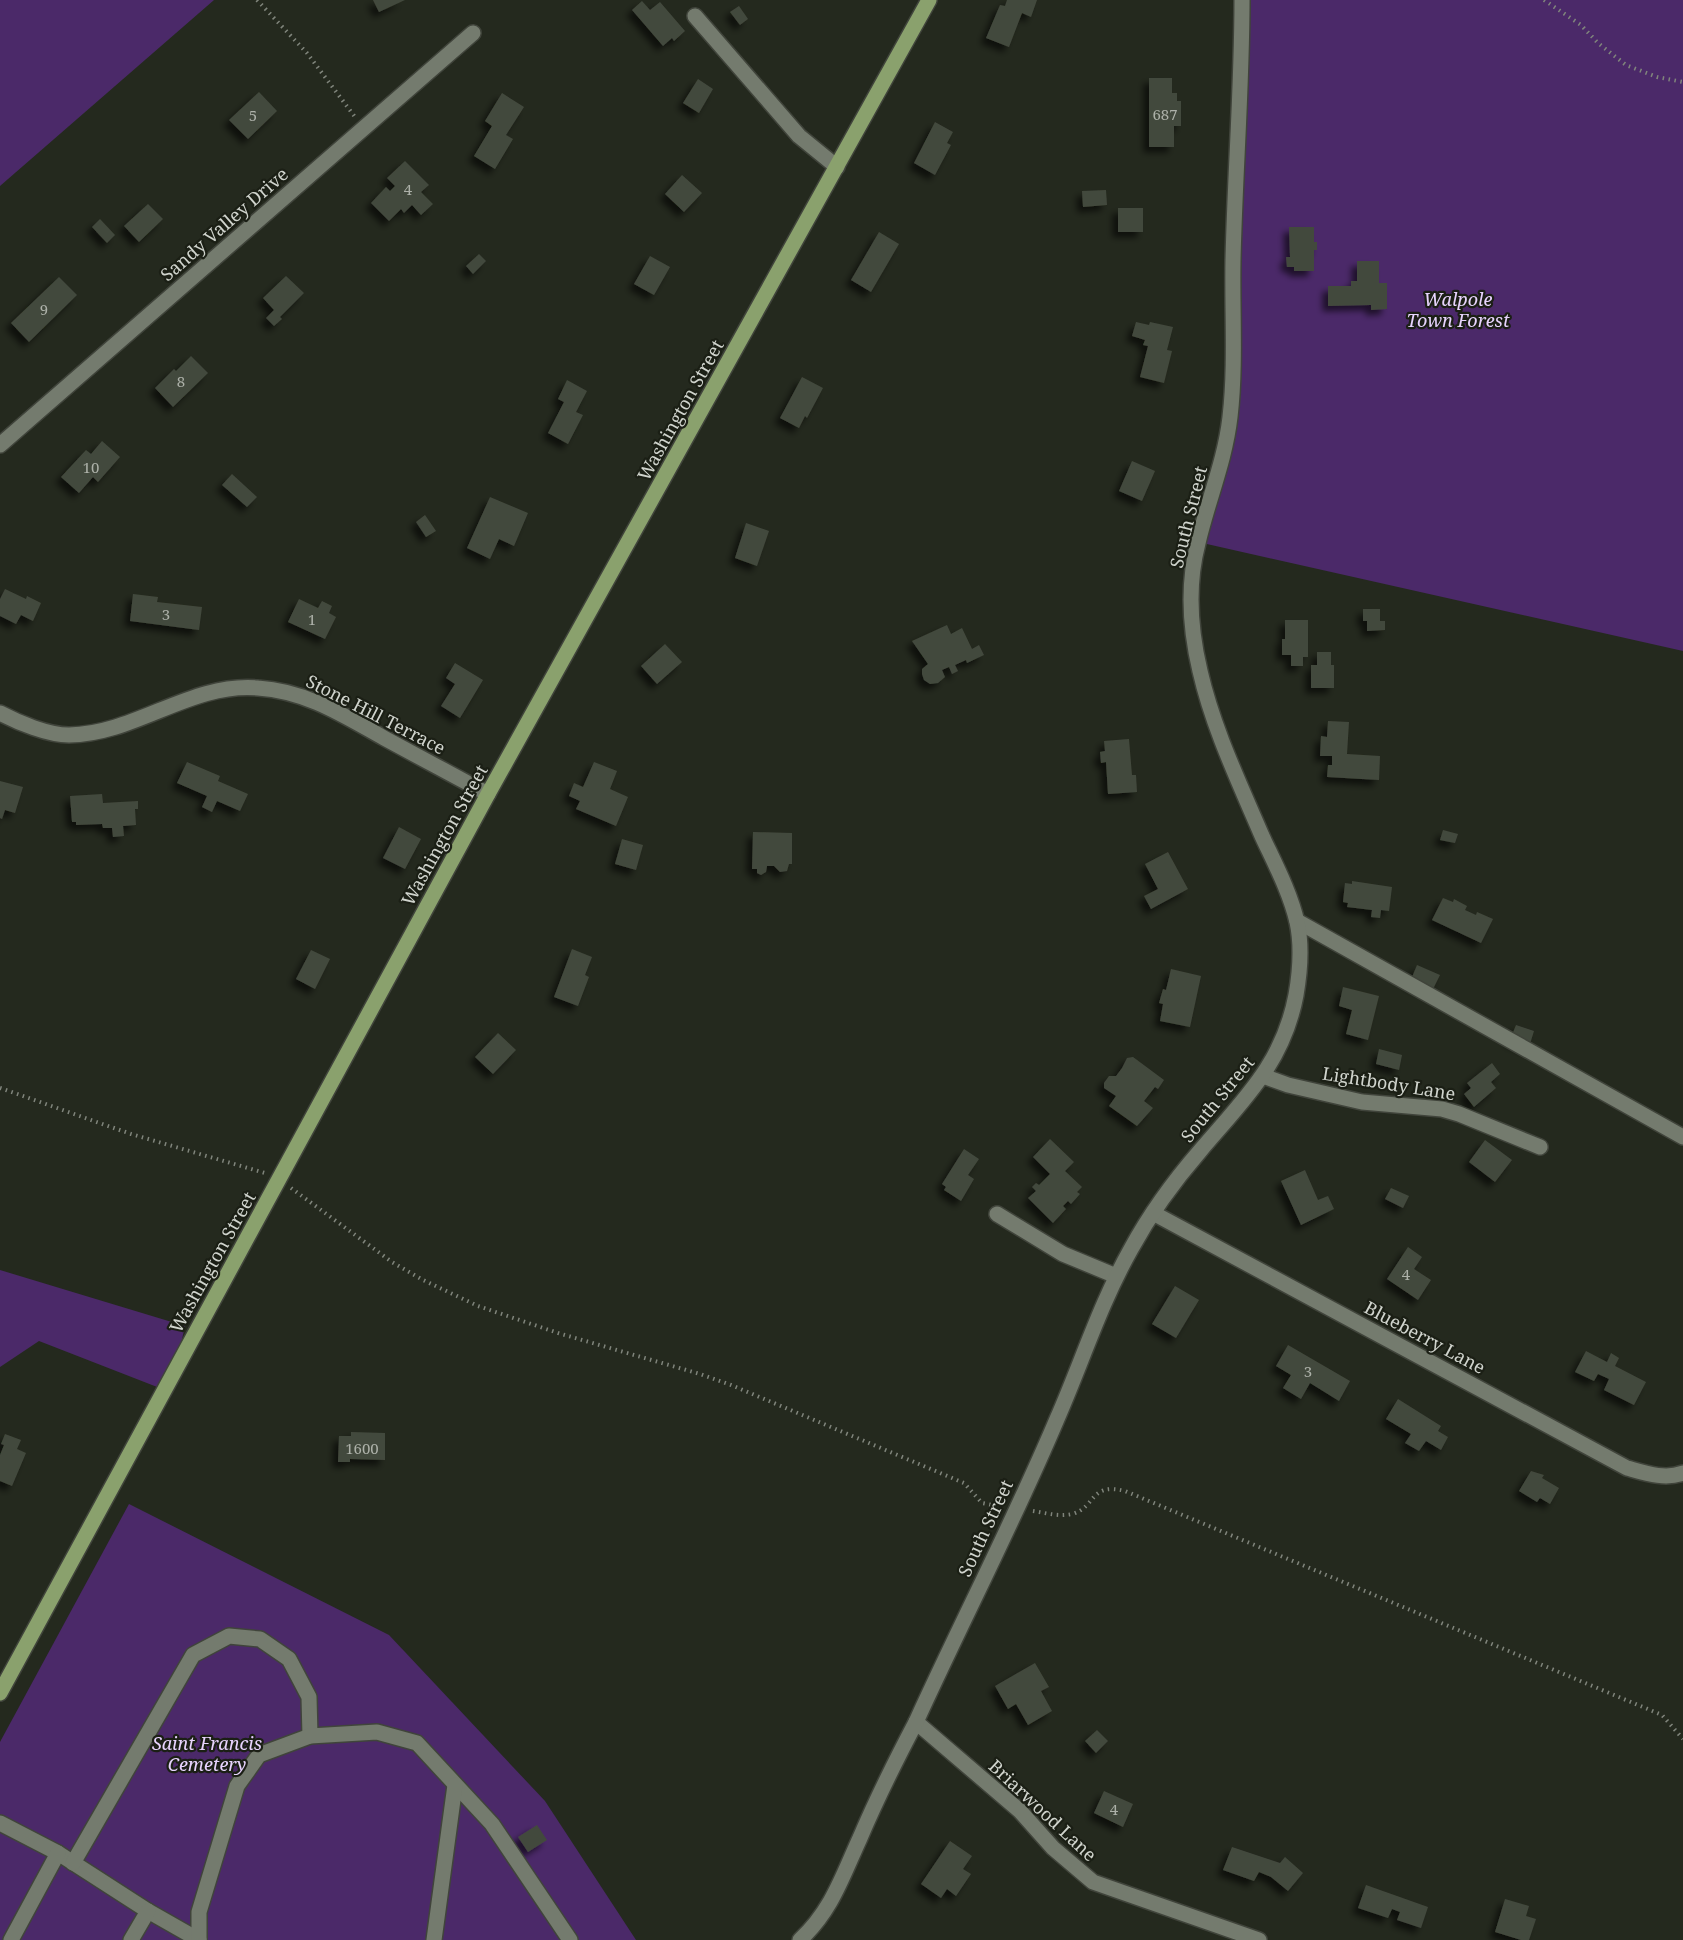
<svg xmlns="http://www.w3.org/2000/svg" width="1683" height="1940" font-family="'Noto Serif',serif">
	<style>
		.green { fill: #4b2969 }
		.building { fill: #43493d; filter: url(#shadow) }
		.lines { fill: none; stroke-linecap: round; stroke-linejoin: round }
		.minor-casing { stroke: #40443b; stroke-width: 18 }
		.major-casing { stroke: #40443b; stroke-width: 18 }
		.path { stroke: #80857c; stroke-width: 4; stroke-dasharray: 1.5 4.5; stroke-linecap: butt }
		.minor { stroke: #747b6e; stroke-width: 15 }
		.major { stroke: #8aa16d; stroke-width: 15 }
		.labels { text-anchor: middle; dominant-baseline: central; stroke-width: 4.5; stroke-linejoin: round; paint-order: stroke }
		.number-label { font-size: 15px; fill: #adb1a9 }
		.street-label { font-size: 18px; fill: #d0d4cd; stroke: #1b1f15 }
		.park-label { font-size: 18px; font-style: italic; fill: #e8d4fe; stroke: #1b1f15 }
	</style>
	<defs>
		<filter id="shadow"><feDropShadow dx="-5.5" dy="5.5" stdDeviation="3" flood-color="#0009"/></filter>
	</defs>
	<rect width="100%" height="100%" fill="#24291e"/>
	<!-- green -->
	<g class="green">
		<polygon points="0,0 214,0 0,186"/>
		<polygon points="1242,0 1683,0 1683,651 1198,542 1225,448"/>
		<polygon points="0,1270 185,1326 170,1392 39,1341 0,1367"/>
		<polygon points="129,1504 389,1635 545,1801 636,1940 0,1940 0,1742"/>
	</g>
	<!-- building -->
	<g class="building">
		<polygon points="373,0 405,0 379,12"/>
		<polygon points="1007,0 1037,0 1031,17 1022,13 1009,47 986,38 1000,5 1005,6"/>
		<polygon points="642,1 650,10 660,2 685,31 674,41 672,38 663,46 632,10"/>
		<polygon points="739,6 748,19 740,25 730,12"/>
		<polygon points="1149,78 1172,78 1172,93 1177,93 1177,101 1181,101 1181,126 1174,126 1174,147 1149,147"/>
		<polygon points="698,79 713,89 699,113 683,103"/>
		<polygon points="259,92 277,111 248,139 229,120"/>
		<polygon points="502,93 524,107 506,135 513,139 495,169 474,156 492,126 485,121"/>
		<polygon points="935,122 953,132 947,143 951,145 935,175 914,163"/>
		<polygon points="405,161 429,185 421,192 433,204 421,215 412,205 404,213 401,209 389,221 371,203 386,187 390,191 395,186 387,178"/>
		<polygon points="682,175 702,193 684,212 665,194"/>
		<polygon points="1106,190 1107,205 1083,207 1082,191"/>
		<polygon points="148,204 163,219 139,242 124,226"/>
		<rect x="1118" y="208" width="25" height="24"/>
		<polygon points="100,219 115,235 107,243 92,227"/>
		<polygon points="1289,227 1314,227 1314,242 1317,242 1317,250 1314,250 1314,271 1294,271 1294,267 1287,267 1286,257 1290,257"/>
		<polygon points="879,232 899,244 871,292 851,280"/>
		<polygon points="479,254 486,261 473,274 466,266"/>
		<polygon points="650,256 670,267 654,295 634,284"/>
		<polygon points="1357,261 1379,261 1379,283 1387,283 1387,309 1371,310 1371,305 1328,306 1328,286 1351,286 1351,281 1357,281"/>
		<polygon points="286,276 304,293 280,317 282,319 274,326 266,318 274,310 263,298"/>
		<polygon points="59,277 77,295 29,342 11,323"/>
		<polygon points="1136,322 1149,325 1150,322 1173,327 1167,350 1172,351 1164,383 1140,377 1148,346 1143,345 1145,340 1132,336"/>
		<polygon points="191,356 208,373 173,407 155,388 174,369 176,371"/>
		<polygon points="802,377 823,388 807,418 805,416 799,428 780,418"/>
		<polygon points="567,380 587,391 576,412 583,415 568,444 548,433 564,402 558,399"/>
		<polygon points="102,441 120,457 98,482 93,477 79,493 61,477 86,450 91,454"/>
		<polygon points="1132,461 1155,471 1142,501 1119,491"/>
		<polygon points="232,474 257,497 247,507 222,485"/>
		<polygon points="490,497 528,513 514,546 499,539 490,559 467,548"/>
		<polygon points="425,515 436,531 426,537 416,522"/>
		<polygon points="746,523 769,531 757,566 735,558"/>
		<polygon points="5,589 26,599 27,596 41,603 33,621 21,615 16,624 0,616 0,599"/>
		<polygon points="133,594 158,597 157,602 202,607 199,630 130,621"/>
		<polygon points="299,599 318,608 322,601 332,606 329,613 336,617 325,639 288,622"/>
		<polygon points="1363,609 1380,609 1380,621 1385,621 1385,630 1367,631 1367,621 1363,621"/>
		<polygon points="1285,620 1308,620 1308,657 1303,657 1303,666 1291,666 1291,655 1282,655 1282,639 1285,639"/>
		<polygon points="947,625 951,634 962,628 972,649 979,645 984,655 967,663 966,660 955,665 958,671 952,674 949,667 942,670 945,677 938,683 930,684 924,680 922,674 922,669 928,664 912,641"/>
		<polygon points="665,644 682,662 657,684 641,666"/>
		<polygon points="1317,652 1331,652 1331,665 1334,665 1334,688 1311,688 1311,665 1317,665"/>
		<polygon points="455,663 483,680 460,718 441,706 455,684 446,678"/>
		<polygon points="1328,721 1349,722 1347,754 1380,756 1379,780 1327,777 1328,765 1332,765 1332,756 1320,756 1321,736 1327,737"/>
		<polygon points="1129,739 1132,775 1136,775 1137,792 1108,794 1106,762 1101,763 1100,752 1105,751 1104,741"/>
		<polygon points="187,762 220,776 218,781 248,794 240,811 217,801 212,812 202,807 207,796 177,783"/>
		<polygon points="594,762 617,771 610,789 628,797 616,826 576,809 580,801 569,796 574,783 583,787"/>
		<polygon points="0,781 23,787 15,813 5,810 2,819 0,818"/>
		<polygon points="102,794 103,803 138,801 138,809 135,809 136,825 123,826 124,836 113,837 112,828 103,828 102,824 76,825 76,822 72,822 70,796"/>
		<polygon points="399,827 421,839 405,869 383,858"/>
		<polygon points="1443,830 1458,834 1455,843 1440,840"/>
		<polygon points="753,832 792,833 792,864 789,864 787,871 780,872 774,866 767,866 766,872 761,875 757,873 757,869 752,869"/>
		<polygon points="622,839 643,845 636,870 615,864"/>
		<polygon points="1168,852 1188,889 1151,909 1144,896 1158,889 1145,864"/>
		<polygon points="1352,881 1392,887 1389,911 1381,910 1380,918 1371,917 1372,910 1347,907 1348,903 1343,902 1345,883 1352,884"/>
		<polygon points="1443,898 1453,902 1454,899 1467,906 1465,910 1476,915 1477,912 1493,919 1481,943 1432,920"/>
		<polygon points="572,949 592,957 585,975 589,977 578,1006 554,997"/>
		<polygon points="311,950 330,959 315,989 296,979"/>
		<polygon points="1417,965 1440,975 1432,991 1410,982"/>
		<polygon points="1171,969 1201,976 1190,1027 1160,1021 1163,1004 1159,1003 1163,989 1166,990"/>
		<polygon points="1343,987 1379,996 1368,1040 1346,1034 1352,1010 1339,1006"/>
		<polygon points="1516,1025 1534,1031 1529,1047 1510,1040"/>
		<polygon points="498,1033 516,1050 493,1074 475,1057"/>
		<polygon points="1379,1049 1402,1055 1399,1070 1376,1064"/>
		<polygon points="1133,1057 1164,1080 1158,1089 1155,1087 1144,1101 1153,1108 1137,1126 1109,1106 1116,1096 1104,1088 1104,1083 1109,1076 1116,1076 1122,1068 1127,1058"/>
		<polygon points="1492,1063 1500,1074 1491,1082 1496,1088 1474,1107 1464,1094 1471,1088 1467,1083"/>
		<polygon points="1050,1139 1074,1162 1065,1171 1082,1187 1077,1192 1080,1194 1071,1204 1068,1201 1063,1206 1066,1209 1053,1223 1028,1198 1036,1191 1032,1187 1036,1183 1039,1185 1050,1174 1033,1157"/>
		<polygon points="1485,1140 1512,1160 1495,1182 1469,1162"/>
		<polygon points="964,1149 979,1159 968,1175 974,1179 961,1201 944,1190 946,1187 942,1184"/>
		<polygon points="1305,1170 1318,1200 1328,1196 1334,1209 1301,1225 1281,1181"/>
		<polygon points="1391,1188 1409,1196 1403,1208 1385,1199"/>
		<polygon points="1408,1247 1422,1257 1414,1269 1431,1280 1418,1300 1387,1279"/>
		<polygon points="1175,1286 1199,1300 1176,1338 1152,1324"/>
		<polygon points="1288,1345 1350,1381 1339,1401 1310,1383 1301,1399 1283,1388 1291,1375 1276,1366"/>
		<polygon points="1586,1351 1607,1362 1611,1353 1619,1358 1615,1366 1646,1382 1634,1405 1604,1390 1609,1379 1598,1374 1594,1381 1575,1372"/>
		<polygon points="1398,1399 1441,1426 1438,1431 1448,1437 1441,1450 1426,1441 1419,1451 1405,1443 1411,1434 1386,1419"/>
		<polygon points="351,1432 385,1433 385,1460 350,1459 350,1462 338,1462 339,1436 351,1436"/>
		<polygon points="5,1434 21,1440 17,1449 26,1453 12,1486 0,1481 0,1455 4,1445 1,1444"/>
		<polygon points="1531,1471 1544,1475 1542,1478 1559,1488 1550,1504 1540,1498 1537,1502 1519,1491"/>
		<polygon points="1035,1663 1049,1687 1041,1691 1052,1711 1028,1725 1016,1704 1008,1709 995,1686"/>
		<polygon points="1097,1730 1108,1741 1096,1753 1085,1741"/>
		<polygon points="1104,1791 1133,1804 1123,1827 1094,1813"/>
		<polygon points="537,1825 547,1840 528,1852 518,1837"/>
		<polygon points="950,1841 972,1856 963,1869 971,1874 956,1896 947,1889 941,1898 921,1884"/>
		<polygon points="1232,1847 1280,1863 1285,1857 1303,1873 1288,1891 1271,1877 1259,1872 1254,1881 1223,1870"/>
		<polygon points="1366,1885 1428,1907 1421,1928 1397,1920 1400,1912 1392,1909 1388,1918 1358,1908"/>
		<polygon points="1505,1899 1529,1906 1526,1916 1536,1919 1529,1940 1521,1940 1495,1932"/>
	</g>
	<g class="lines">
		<defs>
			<g id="minor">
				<polyline points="695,16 799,136 837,167"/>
				<polyline points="0,445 473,33"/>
				<path d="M 0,713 C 19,723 48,735 69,735 C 136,734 191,682 258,688 C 306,691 343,715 384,738 C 419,757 453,775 488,794"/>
				<polyline points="1297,921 1683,1137"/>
				<polyline points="1263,1076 1288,1085 1362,1102 1442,1109 1459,1114 1540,1147"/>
				<path d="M 1153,1213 L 1627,1468 C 1645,1473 1665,1480 1683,1473"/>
				<polyline points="997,1214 1063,1254 1116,1276"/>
				<polyline points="916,1722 1020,1811 1053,1848 1093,1882 1259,1940"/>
				<polyline points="0,1823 58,1853 148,1911 199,1940"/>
				<polyline points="73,1863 193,1655 229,1636 260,1639 289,1659 309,1697 310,1736"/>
				<polyline points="11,1940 58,1853"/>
				<polyline points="131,1940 148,1911"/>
				<polyline points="199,1940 199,1912 237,1786 259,1755 310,1736 377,1732 417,1743 492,1824 570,1940"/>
				<polyline points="434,1940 455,1785"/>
				<path d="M 800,1940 C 832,1910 842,1877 860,1838 C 877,1798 896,1760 916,1722 C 962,1621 1014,1521 1057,1419 C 1082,1362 1100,1304 1131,1249 C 1150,1214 1174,1181 1200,1151 C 1243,1100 1283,1064 1296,995 C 1300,972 1302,945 1297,922 C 1290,892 1275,864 1262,836 C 1239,782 1213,728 1200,671 C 1190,629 1187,585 1198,543 C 1208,500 1225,461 1230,417 C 1236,365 1232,312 1233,260 C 1235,173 1242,87 1242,0"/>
			</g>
			<polyline id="major" points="0,1693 488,794 929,0"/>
		</defs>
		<!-- minor casing -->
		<use href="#minor" class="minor-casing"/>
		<!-- major casing -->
		<use href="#major" class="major-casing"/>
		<!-- path -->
		<g class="path">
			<polyline points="257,0 307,53 355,117"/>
			<polyline points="1544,0 1581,25 1598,43 1626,65 1657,77 1683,82"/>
			<polyline points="0,1088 131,1134 265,1173"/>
			<polyline points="291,1188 392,1262 423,1280 478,1306 558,1333 700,1374 731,1385 964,1483 982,1503 1002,1507"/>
			<path d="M 1033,1511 C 1046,1513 1059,1517 1072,1514 C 1097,1507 1089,1482 1125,1491 L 1662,1715 L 1683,1739"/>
		</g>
		<!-- minor -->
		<use href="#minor" class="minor"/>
		<!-- major -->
		<use href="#major" class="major"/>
	</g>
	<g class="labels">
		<!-- number labels -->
		<g class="number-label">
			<text x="1165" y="114">687</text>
			<text x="253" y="115">5</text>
			<text x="408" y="189">4</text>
			<text x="44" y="309">9</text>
			<text x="181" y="381">8</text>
			<text x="91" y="467">10</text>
			<text x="166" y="614">3</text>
			<text x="312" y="619">1</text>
			<text x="1406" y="1274">4</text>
			<text x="1308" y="1371">3</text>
			<text x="362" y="1448">1600</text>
			<text x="1114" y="1809">4</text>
		</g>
		<!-- street labels -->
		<g class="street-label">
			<text transform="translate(224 224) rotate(-41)">Sandy Valley Drive</text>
			<text transform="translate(680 410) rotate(-61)">Washington Street</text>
			<text transform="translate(1188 517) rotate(-76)">South Street</text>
			<text transform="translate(376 714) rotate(27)">Stone Hill Terrace</text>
			<text transform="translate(444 835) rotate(-61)">Washington Street</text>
			<text transform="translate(1389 1083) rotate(9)">Lightbody Lane</text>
			<text transform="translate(1217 1099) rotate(-51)">South Street</text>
			<text transform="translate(212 1262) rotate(-61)">Washington Street</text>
			<text transform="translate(1425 1337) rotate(28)">Blueberry Lane</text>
			<text transform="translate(985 1528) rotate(-65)">South Street</text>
			<text transform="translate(1043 1810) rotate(43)">Briarwood Lane</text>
		</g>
		<!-- park labels -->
		<g class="park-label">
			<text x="1458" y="299">Walpole<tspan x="1458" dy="21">Town Forest</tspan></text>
			<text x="207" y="1743">Saint Francis<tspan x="207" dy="21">Cemetery</tspan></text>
		</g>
	</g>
</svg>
